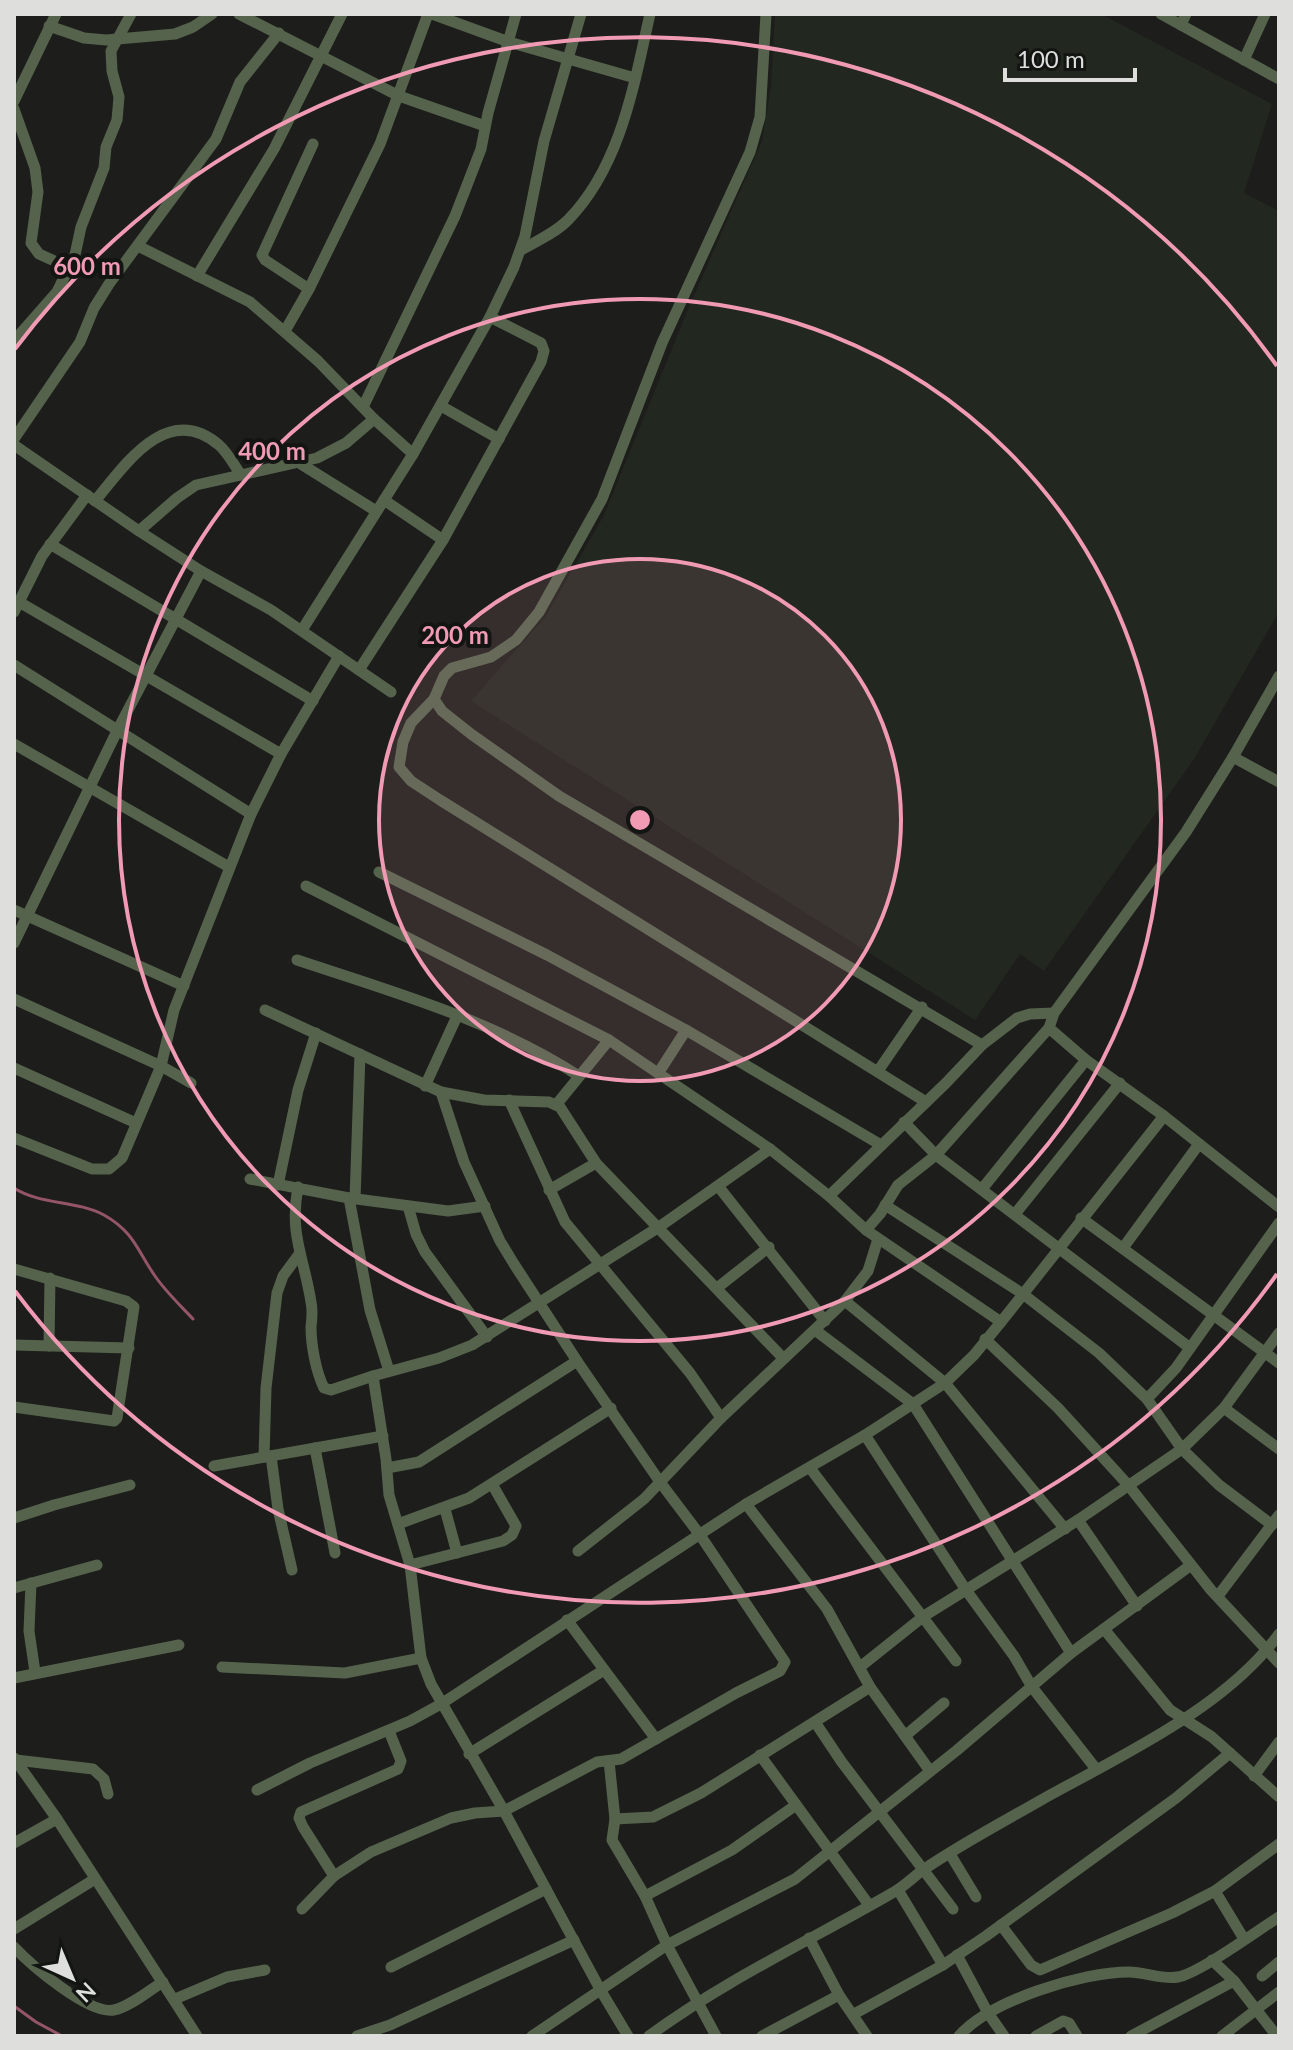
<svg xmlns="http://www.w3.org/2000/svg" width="1293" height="2050" font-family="Lato,sans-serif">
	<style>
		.built { fill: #22271f }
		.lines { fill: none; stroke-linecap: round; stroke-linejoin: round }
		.stream { stroke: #955569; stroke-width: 3 }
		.minor { stroke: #55634c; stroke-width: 11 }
		.ring { fill: none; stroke: #f19ab4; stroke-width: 4 }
		.centre { fill: #f19ab4; stroke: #131512; stroke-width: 4 }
		.ring-label { font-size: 24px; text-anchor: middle; font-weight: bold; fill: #f19ab4; stroke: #131512; stroke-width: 8; stroke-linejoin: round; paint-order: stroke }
	</style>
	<rect width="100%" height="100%" fill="#1d1e1b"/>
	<!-- built -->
	<polygon class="built" points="775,14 1101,14 1272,104 1244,193 1279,211 1279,612 1194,759 1044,971 1020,954 975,1020 471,701 546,616 604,515 689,307 762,141 771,85"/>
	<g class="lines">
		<!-- stream -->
		<g class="stream">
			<path d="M 14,1188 C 40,1205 76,1200 104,1215 C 134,1232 137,1250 155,1276 C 166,1292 180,1305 193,1319"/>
			<polyline points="14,2006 36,2022 62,2036"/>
		</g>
		<!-- minor -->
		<g class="minor">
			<polyline points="239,14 399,96 485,126"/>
			<polyline points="432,14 509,42 635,78"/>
			<polyline points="766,14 760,117 750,152 662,343 602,499 539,612 516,640 491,657 452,668 444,676 434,699 411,723 403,742 399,767 411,781 440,800 926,1102"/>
			<polyline points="1161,14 1279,79"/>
			<polyline points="1181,25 1186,14"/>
			<polyline points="49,26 84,38 106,40 175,34 193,27 212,14"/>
			<polyline points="1244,60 1265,14"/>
			<polyline points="14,101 56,14"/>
			<polyline points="14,109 35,168 38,192 31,243 39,254 70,268"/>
			<polyline points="138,246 250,302 318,361 374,419 413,454"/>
			<path d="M 521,250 C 537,241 555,233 568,220 C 621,166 634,84 650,14"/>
			<polyline points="197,276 274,149 342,14"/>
			<polyline points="309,289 265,260 262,255 313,144"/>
			<polyline points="285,331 309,289 380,144 428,14"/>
			<polyline points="14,341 57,292 75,255 81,227 104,168 106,147 117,120 119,97 112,71 111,51 131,14"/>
			<polyline points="441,406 499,439"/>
			<polyline points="363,407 455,216 481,149 488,113 516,14"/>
			<polyline points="14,439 80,342 94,308 109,284 216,139 240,82 279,33"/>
			<polyline points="14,445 139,531 201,571 271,610 391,692"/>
			<polyline points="301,464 376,511"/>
			<polyline points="384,500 443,540"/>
			<path d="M 95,501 C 125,465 167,401 219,445 C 228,453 234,465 241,475"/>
			<polyline points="139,531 177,498 196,485 317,458 346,443 374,419"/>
			<polyline points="50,544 313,701"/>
			<polyline points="19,602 281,754"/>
			<polyline points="14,612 42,556 87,495"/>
			<polyline points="302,630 413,454 490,317 514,267 525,236 544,141 581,14"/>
			<polyline points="14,665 251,814"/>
			<polyline points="359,670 443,540 541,362 544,351 541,343 490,317"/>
			<polyline points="1279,676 1233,757 1186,832 1054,1013 1049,1028 1086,1060 1164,1116 1279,1207"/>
			<polyline points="434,699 442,711 471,734 559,796 982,1045"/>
			<polyline points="14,744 229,867"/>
			<polyline points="1233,757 1279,782"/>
			<polyline points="379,872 547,955 686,1030 881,1145"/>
			<polyline points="306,886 609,1040 770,1149 829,1196 866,1230 1001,1322"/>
			<polyline points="14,910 184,986"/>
			<polyline points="14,943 118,729 201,571"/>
			<path d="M 297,960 C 394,992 492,1020 579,1076"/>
			<polyline points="14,999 161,1066 191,1083"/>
			<polyline points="265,1010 441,1092 464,1162 500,1241 514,1264 577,1361 660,1482 700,1535 785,1662 780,1671 736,1693 621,1759 597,1762 504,1811 475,1813 451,1818 371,1852 334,1876 302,1909"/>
			<polyline points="14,1068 136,1123"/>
			<polyline points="878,1071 922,1007"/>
			<polyline points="659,1072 686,1030"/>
			<polyline points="425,1086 458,1014"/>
			<polyline points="441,1092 484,1100 549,1102 560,1107 596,1163 783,1358"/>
			<polyline points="509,1100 565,1222 690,1373 721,1418"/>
			<polyline points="556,1105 609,1040"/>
			<polyline points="904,1122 936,1155 1190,1348"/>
			<polyline points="14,1138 92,1169 109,1169 122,1158 161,1066 174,1010 251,814 281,754 339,656"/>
			<polyline points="250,1179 349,1198 448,1211 485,1206"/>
			<polyline points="278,1185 298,1090 316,1033"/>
			<polyline points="718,1186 825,1321"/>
			<path d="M 298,1187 C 289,1235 304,1257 311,1302 C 313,1311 312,1319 311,1327 C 311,1345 316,1372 324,1388 L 331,1390 L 373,1376"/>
			<polyline points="982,1189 1086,1060"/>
			<polyline points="549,1190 596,1163"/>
			<polyline points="829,1196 946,1083 982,1045 1017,1018 1030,1014 1054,1013"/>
			<polyline points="349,1198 370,1310 389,1371"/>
			<polyline points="355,1199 360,1054"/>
			<polyline points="885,1205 1023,1294 1099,1353 1147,1399 1182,1449 1219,1485 1272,1525"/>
			<polyline points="408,1206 416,1234 425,1252 487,1337"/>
			<polyline points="1015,1214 1120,1083"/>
			<polyline points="1081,1218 1279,1363"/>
			<polyline points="866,1230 880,1214 898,1185 936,1155 1049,1028"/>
			<polyline points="1123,1248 1199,1144"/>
			<polyline points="14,1269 126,1301 134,1307 117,1418 114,1421 14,1407"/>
			<polyline points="717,1288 769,1247"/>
			<polyline points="845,1301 945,1383 1065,1529"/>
			<polyline points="815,1330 913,1404 1071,1653"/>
			<polyline points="985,1339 1058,1408 1129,1486 1211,1590 1279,1663"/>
			<polyline points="14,1345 129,1348"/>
			<polyline points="49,1346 50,1278"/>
			<polyline points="1147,1399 1176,1368 1279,1223"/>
			<polyline points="1224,1408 1279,1449"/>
			<polyline points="865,1435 966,1590 1014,1656 1032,1687 1096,1769"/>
			<polyline points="315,1448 335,1553"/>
			<polyline points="271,1456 278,1509 292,1570"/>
			<polyline points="264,1457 266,1388 277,1293 283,1276 300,1253"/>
			<polyline points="214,1466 383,1436"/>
			<polyline points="387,1468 419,1462 577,1361"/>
			<polyline points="810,1468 956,1661"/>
			<polyline points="746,1504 827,1609 870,1687 930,1771"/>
			<polyline points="445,1509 457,1553"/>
			<polyline points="14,1518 54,1505 130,1485"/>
			<polyline points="1078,1520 1137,1606"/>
			<polyline points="398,1524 469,1498 611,1408"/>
			<polyline points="578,1551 644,1499 721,1418 845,1301 868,1271 878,1239"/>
			<polyline points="410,1565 503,1541 512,1535 516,1526 492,1484"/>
			<polyline points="31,1583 29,1631 35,1672"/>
			<polyline points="14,1588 97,1565"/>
			<polyline points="1218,1596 1279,1515"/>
			<polyline points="567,1620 656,1739"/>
			<polyline points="1104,1629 1170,1710 1212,1737 1279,1797"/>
			<polyline points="222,1667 345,1673 421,1658"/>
			<polyline points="860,1667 924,1616 1078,1520 1182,1449 1224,1408 1279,1333"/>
			<polyline points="14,1678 179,1645"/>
			<polyline points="815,1722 841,1761 953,1909"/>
			<polyline points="905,1736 944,1703"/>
			<polyline points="469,1754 604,1670"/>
			<polyline points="760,1755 869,1905"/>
			<polyline points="14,1758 57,1819 197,2036"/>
			<polyline points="16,1760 93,1769 104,1779 108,1794"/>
			<polyline points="609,1761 615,1819 653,1817 701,1793 870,1687"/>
			<polyline points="1254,1776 1279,1742"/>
			<polyline points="257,1790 310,1763 410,1721 441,1704 746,1504 865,1435 945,1383 974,1355 1001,1322 1164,1116"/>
			<polyline points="615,1819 612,1840 645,1896"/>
			<polyline points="14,1843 57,1819"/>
			<polyline points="950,1854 976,1897"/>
			<polyline points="334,1876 303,1827 299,1818 301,1812 398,1769 401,1761 389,1731"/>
			<polyline points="898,1890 943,1965"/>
			<polyline points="1215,1891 1244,1939"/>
			<polyline points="1001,1925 1031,1965 1040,1970 1172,1913 1215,1891 1279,1844"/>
			<polyline points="14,1929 95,1879"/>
			<polyline points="809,1938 839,1995 867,2036"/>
			<path d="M 14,1947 C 31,1965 89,2015 114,2010 C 131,2006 148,1991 163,1982"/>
			<polyline points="957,1955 988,2013 1004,2036"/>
			<polyline points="1212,1960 1234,1981"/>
			<polyline points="391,1967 546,1889"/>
			<polyline points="1262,1976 1279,1962"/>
			<polyline points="175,1999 227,1977 265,1970"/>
			<polyline points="854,2014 943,1965 986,1936 1176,1798 1230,1753"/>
			<polyline points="357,2036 390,2025 574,1940"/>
			<polyline points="532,2036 667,1945 795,1879 956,1751 1071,1653 1191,1565"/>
			<polyline points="628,2036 601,1991 504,1811 431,1684 421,1658 410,1565 389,1495 386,1459 373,1376 439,1358 472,1345 659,1227 770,1149"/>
			<path d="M 649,2036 C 725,1980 813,1939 894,1892 C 905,1886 913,1877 923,1870 C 961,1844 1003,1822 1043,1799 C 1122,1755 1225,1708 1279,1634"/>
			<polyline points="716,2036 667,1945 645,1896 732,1850 796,1805"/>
			<polyline points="762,2036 839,1995"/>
			<path d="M 959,2036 C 991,2000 1082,1972 1129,1972 C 1145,1972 1163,1980 1178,1977 C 1198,1974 1258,1930 1279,1917"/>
			<polyline points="1036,2036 1063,2021 1069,2023 1077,2036"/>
			<polyline points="1131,2036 1234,1981 1276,2035"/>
			<polyline points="1222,2036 1279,1992"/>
		</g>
	</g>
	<!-- distance rings -->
	<circle cx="640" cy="820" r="261" fill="#f19ab4" fill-opacity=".12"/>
	<g class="ring">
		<circle cx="640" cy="820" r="261"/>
		<circle cx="640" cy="820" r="521"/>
		<path d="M1277 1274A782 782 0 0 1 15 1291M15 349A782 782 0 0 1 1277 366"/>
	</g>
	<circle cx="640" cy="820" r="12" class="centre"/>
	<g class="ring-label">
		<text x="87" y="275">600 m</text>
		<text x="272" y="460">400 m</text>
		<text x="455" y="644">200 m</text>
	</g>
	<!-- border -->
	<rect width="1293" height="2050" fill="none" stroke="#dedfdd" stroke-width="32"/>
	<!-- north arrow -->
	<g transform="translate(72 1978) rotate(136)" stroke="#131512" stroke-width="6" paint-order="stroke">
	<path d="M0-6L14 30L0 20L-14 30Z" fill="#dedfdd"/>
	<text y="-12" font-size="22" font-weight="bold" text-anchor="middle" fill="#dedfdd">N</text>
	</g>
	<!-- scale -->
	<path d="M1005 68v12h130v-12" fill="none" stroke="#dedfdd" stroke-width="4"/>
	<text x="1017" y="68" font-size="24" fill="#dedfdd" stroke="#131512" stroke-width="6" paint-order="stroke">100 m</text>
</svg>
